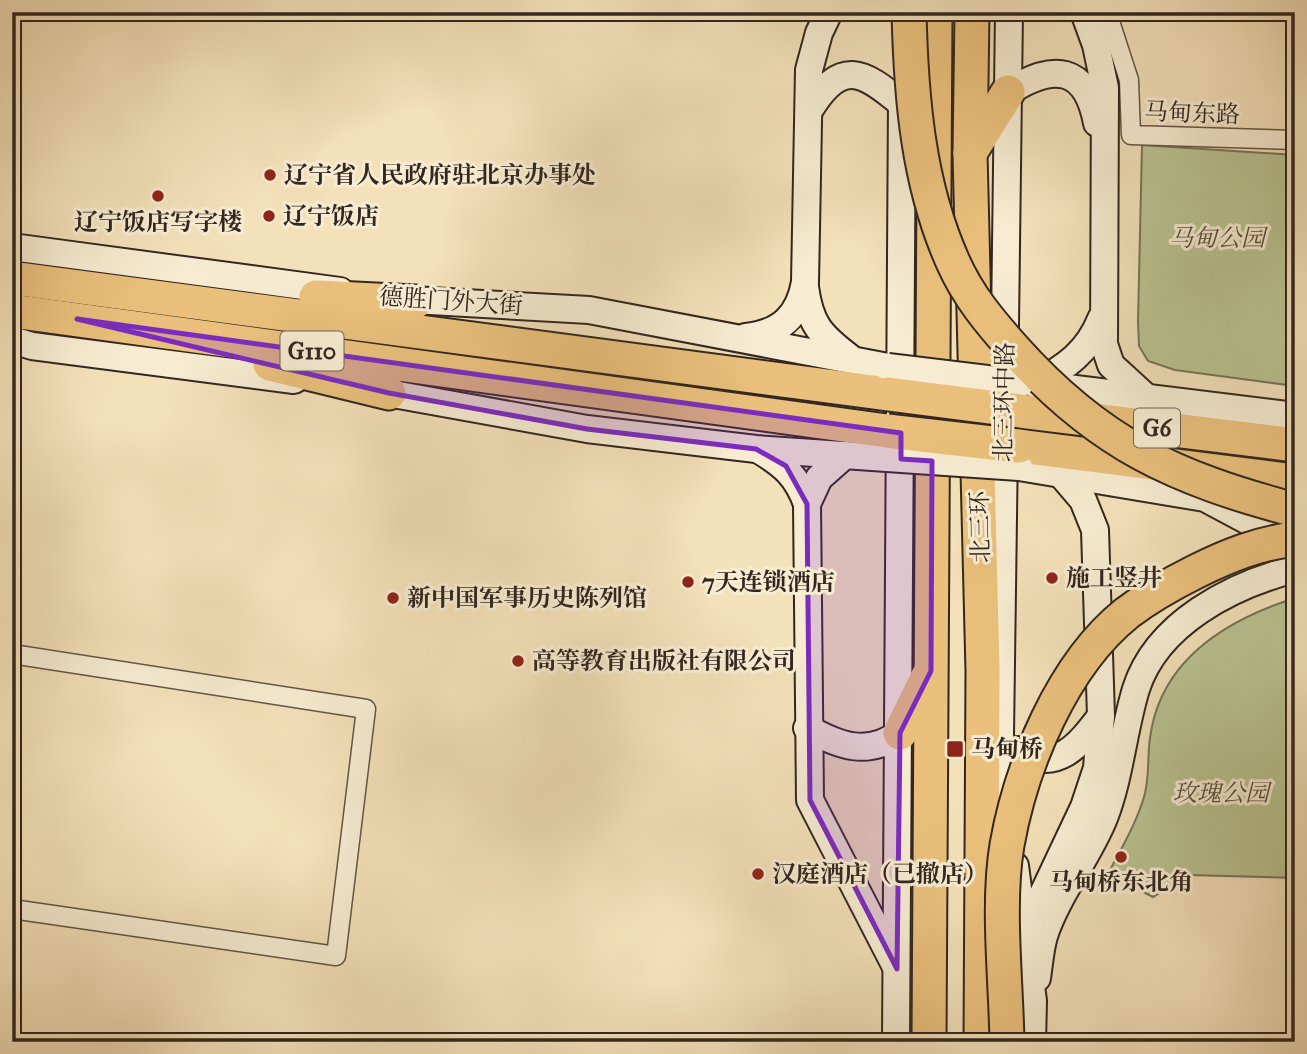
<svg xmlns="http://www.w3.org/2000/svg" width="1307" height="1054" font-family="'IM FELL Great Primer','Noto Serif SC',serif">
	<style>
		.green { fill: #b9c391; stroke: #767458; stroke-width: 2 }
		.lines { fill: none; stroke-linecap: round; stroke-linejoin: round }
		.street-casing { stroke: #625546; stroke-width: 21 }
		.secondary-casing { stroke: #322620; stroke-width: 30 }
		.highway-casing { stroke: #322620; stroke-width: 37 }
		.street { stroke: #f7ecd2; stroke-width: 18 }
		.secondary { stroke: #f7ecd2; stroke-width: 26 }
		.highway { stroke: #eac07c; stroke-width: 33 }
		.secondary-bridge-casing { stroke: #322620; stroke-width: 30; stroke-linecap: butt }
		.highway-bridge-casing { stroke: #322620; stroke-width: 37; stroke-linecap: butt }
		.secondary-bridge { stroke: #f7ecd2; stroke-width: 26 }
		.highway-bridge { stroke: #eac07c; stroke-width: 33 }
		.marked { fill: #7b2cbf; fill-opacity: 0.2; stroke: #7b2cbf; stroke-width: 5; stroke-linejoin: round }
		.poi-dot { fill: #8f2418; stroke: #f7ecd2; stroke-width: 2.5 }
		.labels { text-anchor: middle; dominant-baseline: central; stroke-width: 6; stroke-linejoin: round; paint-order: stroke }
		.shield { fill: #f7ecd2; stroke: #6d6155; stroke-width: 2 }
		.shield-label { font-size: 23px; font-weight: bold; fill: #322620 }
		.street-label { font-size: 24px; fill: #322620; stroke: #f7ecd2 }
		.poi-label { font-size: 24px; font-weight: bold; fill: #322620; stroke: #f7ecd2; text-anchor: start }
		.park-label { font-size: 24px; font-style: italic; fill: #544d3c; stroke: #f7ecd2 }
	</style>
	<rect width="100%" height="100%" fill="#f3e1b9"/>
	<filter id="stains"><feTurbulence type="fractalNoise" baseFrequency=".00286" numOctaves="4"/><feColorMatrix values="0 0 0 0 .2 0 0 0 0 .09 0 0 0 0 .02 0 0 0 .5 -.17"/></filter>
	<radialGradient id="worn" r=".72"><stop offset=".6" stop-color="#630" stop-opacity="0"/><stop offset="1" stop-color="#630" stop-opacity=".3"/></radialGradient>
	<!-- green -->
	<g class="green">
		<polygon points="1142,145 1295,155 1295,386 1175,370 1148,361 1139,346 1138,321"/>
		<path d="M 1295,598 L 1295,878 L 1188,875 L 1153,897 L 1108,874 C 1121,849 1136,824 1144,797 C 1150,777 1147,758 1150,738 C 1160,660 1226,620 1295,598 Z"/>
	</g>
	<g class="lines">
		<defs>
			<g id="street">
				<polyline points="1107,12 1129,80 1131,135 1295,140"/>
				<polyline points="12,654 366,709 336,956 12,909"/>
			</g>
			<g id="secondary">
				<polyline points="1084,12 1096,45 1105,88 1104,344 1111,365 1147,398"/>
				<path d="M 1008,92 C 1053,63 1086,65 1097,123"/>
				<path d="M 810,109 C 841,59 862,70 902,104"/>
				<polyline points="12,247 340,291"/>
				<path d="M 805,287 C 810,324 820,335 849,357"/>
				<polyline points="395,299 589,310 888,367"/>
				<path d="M 746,337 C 781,333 799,316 805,282 L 809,70 L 819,33 L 829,12"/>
				<polyline points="12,340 32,346 294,380"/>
				<path d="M 1035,384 C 1066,367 1088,352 1101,319"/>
				<polyline points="1043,385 1295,416"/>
				<polyline points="371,390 587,429 756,449 887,458"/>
				<polyline points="1004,402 1009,12"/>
				<polyline points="1004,444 1000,735 1010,818"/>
				<path d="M 759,450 C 784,465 797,476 807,504"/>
				<polyline points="845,455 819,478 807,504 810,800 895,965"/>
				<polyline points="1019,467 1205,498 1293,545"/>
				<path d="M 807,728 C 839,746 868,757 900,733"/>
				<path d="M 1018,750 C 1057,774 1079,745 1101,716"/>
				<polyline points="1015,866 1033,1001 1032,1042"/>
				<polyline points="1023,936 1084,807 1097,768 1101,716 1095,530 1083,500 1060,473"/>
				<path d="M 1037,978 C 1039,965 1040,950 1044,936 C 1057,895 1088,858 1104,818 C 1120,777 1123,732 1136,689 C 1157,623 1232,585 1295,569"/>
				<polyline points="896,1042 902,101"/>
			</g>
			<g id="highway">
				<polyline points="972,12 970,153 983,671 981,1042"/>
				<polyline points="970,153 1008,92"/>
				<polyline points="12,278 888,394"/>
				<polyline points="316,297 415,302"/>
				<polyline points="12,311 887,431"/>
				<polyline points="270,364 389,393"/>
				<polyline points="1020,411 1295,445"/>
				<polyline points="1019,446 1295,481"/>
				<polyline points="900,733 928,676"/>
				<polyline points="929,1042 935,12"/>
			</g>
		</defs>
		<!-- street casing -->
		<use href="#street" class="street-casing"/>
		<!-- secondary casing -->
		<use href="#secondary" class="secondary-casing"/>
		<!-- highway casing -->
		<use href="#highway" class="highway-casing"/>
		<!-- street -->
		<use href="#street" class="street"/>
		<!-- secondary -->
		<use href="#secondary" class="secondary"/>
		<!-- highway -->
		<use href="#highway" class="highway"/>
		<defs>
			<g id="secondary-bridge">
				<polyline points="888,367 1021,383"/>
				<polyline points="887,458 1019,467"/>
			</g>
			<g id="highway-bridge">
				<path d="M 909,12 C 911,97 918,184 953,262 C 968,296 990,322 1014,349 C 1099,444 1174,478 1295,510"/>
				<polyline points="888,394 1020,411"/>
				<polyline points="887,431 1019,446"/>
				<path d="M 1007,1042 C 1006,981 997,904 1007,845 C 1021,766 1062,665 1127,613 C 1148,597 1171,584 1195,572 C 1227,556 1259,543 1295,539"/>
			</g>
		</defs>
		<!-- secondary-bridge casing -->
		<use href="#secondary-bridge" class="secondary-bridge-casing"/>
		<!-- highway-bridge casing -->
		<use href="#highway-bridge" class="highway-bridge-casing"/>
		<!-- secondary-bridge -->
		<use href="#secondary-bridge" class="secondary-bridge"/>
		<!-- highway-bridge -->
		<use href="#highway-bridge" class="highway-bridge"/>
	</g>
	<!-- marked area -->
	<path class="marked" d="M 77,319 L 901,433 L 901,459 L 932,461 L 931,671 L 900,733 L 897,969 L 810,800 L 807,504 L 786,466 L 756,449 L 587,429 L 389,393 Z"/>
	<!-- markers -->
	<g class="poi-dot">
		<circle cx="270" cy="175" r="7"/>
		<circle cx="158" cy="196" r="7"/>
		<circle cx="269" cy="216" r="7"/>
		<circle cx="1052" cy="578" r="7"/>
		<circle cx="688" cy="582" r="7"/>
		<circle cx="393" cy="598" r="7"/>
		<circle cx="518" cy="661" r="7"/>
		<rect x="946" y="740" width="18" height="18" rx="3.5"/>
		<circle cx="1121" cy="857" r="7"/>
		<circle cx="758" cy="874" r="7"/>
	</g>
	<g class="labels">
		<!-- shield labels -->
		<g class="shield">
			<rect x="280.5" y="331.5" width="63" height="39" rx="5"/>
			<rect x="1134" y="408.5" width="46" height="39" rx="5"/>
		</g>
		<g class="shield-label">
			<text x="312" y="351">G110</text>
			<text x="1157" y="428">G6</text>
		</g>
		<!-- street labels -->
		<g class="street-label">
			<text transform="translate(1192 113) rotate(2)">马甸东路</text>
			<text transform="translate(451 301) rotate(4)">德胜门外大街</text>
			<text transform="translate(1004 402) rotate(-89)">北三环中路</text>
			<text transform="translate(980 527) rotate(-91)">北三环</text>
		</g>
		<!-- poi labels -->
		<g class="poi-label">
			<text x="284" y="175">辽宁省人民政府驻北京办事处</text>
			<text x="283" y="216">辽宁饭店</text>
			<text x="158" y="222" text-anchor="middle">辽宁饭店写字楼</text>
			<text x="1066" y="578">施工竖井</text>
			<text x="702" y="582">7天连锁酒店</text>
			<text x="407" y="598">新中国军事历史陈列馆</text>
			<text x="532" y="661">高等教育出版社有限公司</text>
			<text x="971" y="749">马甸桥</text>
			<text x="772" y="874">汉庭酒店（已撤店）</text>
			<text x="1121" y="882" text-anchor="middle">马甸桥东北角</text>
		</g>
		<!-- park labels -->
		<g class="park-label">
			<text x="1217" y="238">马甸公园</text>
			<text x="1221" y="793">玫瑰公园</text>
		</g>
	</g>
	<!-- margin -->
	<rect width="1307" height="1054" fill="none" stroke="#f3e1b9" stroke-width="42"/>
	<rect x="14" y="14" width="1279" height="1026" fill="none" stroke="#322620" stroke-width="3.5"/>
	<rect x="21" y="21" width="1265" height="1012" fill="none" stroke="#322620" stroke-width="2"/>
	<rect width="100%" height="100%" filter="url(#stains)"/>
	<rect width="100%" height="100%" fill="url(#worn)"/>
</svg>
